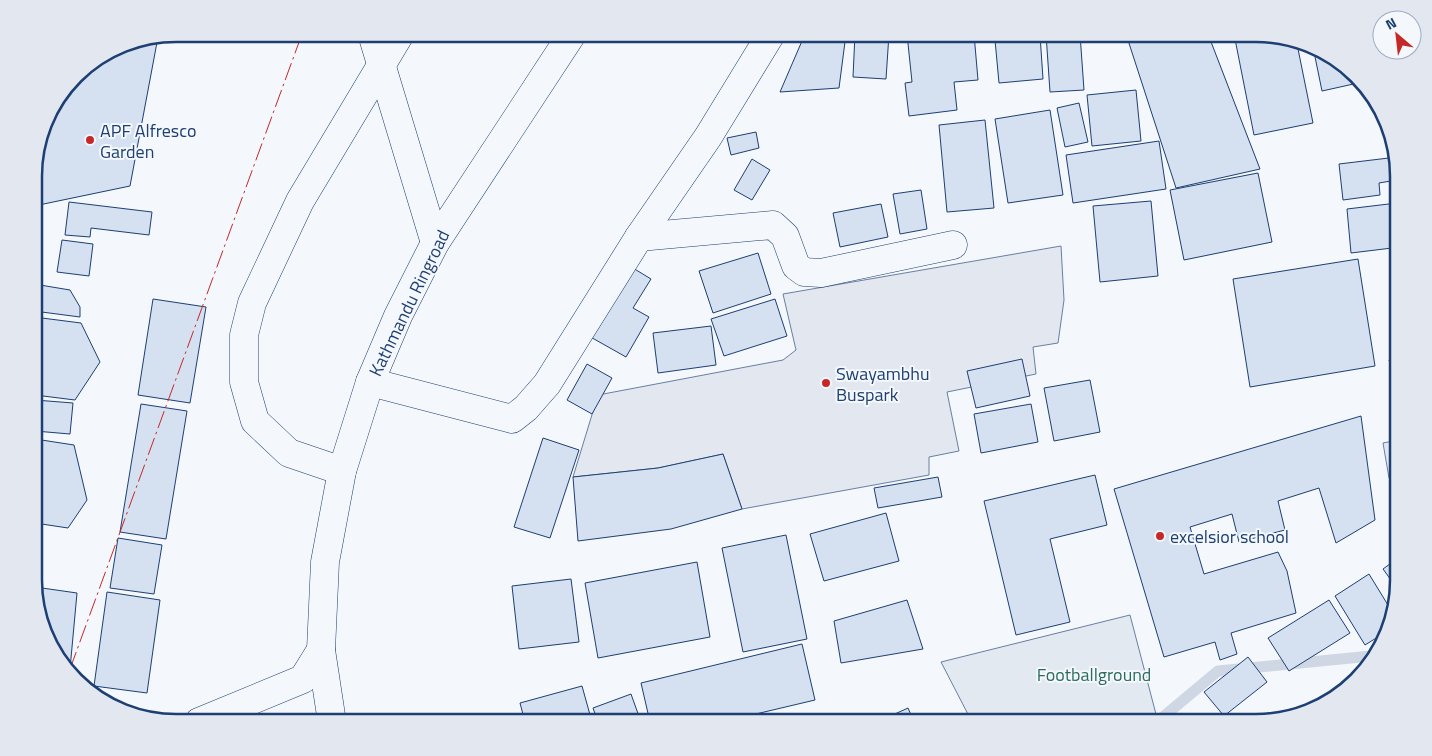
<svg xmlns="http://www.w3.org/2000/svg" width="1432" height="756" font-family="'Titillium Web',sans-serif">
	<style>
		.green { fill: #e3e9f0; stroke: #687fa3 }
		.parking { fill: #e3e8f0; stroke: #687fa3 }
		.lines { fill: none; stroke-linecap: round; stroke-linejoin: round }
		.stream { stroke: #cfd7e4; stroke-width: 11 }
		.building { fill: #d5e0f0; stroke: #1d3f73 }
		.minor-casing { stroke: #1d3f73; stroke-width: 29 }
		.highway-casing { stroke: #1d3f73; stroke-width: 29 }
		.minor { stroke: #f4f7fb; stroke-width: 28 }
		.highway { stroke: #f4f7fb; stroke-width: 28 }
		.power { stroke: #c62828; stroke-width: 1; stroke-dasharray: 18 4 2.5 4; stroke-linecap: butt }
		.poi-dot { fill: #c62828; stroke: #f4f7fb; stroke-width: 2 }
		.labels { text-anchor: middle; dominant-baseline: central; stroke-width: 4; stroke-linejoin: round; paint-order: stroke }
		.poi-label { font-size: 18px; fill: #1d3f73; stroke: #f4f7fb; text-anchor: start }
		.street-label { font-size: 18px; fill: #1d3f73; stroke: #f4f7fb }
		.park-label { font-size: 18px; fill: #2c6c60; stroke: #f4f7fb }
		.rim { fill: none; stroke: #1d3f73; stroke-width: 2.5 }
	</style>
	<rect width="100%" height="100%" fill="#f4f7fb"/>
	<!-- green -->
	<polygon class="green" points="1130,615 1157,718 1146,722 972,722 941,662"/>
	<!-- parking -->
	<g class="parking">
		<polygon points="1061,246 1064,300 1058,343 1033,347 1036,374 947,392 959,451 929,457 929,475 742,509 723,454 658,468 573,477 598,395 783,360 796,350 783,294"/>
		<polygon points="1398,440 1398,477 1389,478 1383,443"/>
	</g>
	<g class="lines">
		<!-- stream -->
		<polyline class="stream" points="1157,722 1218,671 1371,656"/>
	</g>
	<!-- building -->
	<g class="building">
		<polygon points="805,34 846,34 839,88 780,92"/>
		<polygon points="855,34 889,34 886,79 853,77"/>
		<polygon points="907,34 974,34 978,80 954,82 957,110 909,116 905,83 912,82"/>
		<polygon points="1046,34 1080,34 1084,90 1050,92"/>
		<polygon points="1126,34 1208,34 1260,169 1176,188"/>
		<polygon points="1234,34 1255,34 1297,44 1313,123 1254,135"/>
		<polygon points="1040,35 1043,79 999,83 995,40"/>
		<polygon points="158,37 130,186 34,206 34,167 49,113 82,69 122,45"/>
		<polygon points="1313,47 1319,49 1358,83 1322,91"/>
		<polygon points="1136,90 1141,141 1092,146 1087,95"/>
		<polygon points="1079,103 1088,142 1065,147 1057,108"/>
		<polygon points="1050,110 1063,195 1008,203 995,119"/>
		<polygon points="985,120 994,208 947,212 939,125"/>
		<polygon points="756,132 759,148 731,155 727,138"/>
		<polygon points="1159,141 1166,189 1073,203 1066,155"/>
		<polygon points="1397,157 1397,180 1379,183 1380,195 1343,200 1339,164"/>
		<polygon points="752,159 770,170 752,200 734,190"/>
		<polygon points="1258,173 1272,242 1184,260 1170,190"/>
		<polygon points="921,190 927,229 900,234 893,194"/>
		<polygon points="1151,201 1158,276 1100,282 1093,206"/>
		<polygon points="69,202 152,212 149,235 91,228 90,237 65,235"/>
		<polygon points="1397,203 1397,228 1390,229 1392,248 1351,253 1347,209"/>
		<polygon points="881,204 888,237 840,247 833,213"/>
		<polygon points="62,240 93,244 89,276 57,272"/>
		<polygon points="758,253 771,294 713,313 699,271"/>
		<polygon points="1358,259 1375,366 1250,387 1233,279"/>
		<polygon points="628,265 651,279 633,308 649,317 626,357 587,335"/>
		<polygon points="34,284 70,290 80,307 80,317 34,311"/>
		<polygon points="153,299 206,307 190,403 138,395"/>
		<polygon points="775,299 787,336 724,356 711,319"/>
		<polygon points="1396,312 1397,312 1397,346"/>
		<polygon points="34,317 81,323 100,362 75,400 35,395"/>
		<polygon points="711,326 716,365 658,373 653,333"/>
		<polygon points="1398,357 1398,386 1389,360"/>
		<polygon points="1022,359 1030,396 976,408 967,371"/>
		<polygon points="587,364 612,378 592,414 567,400"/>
		<polygon points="1090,380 1100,432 1054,441 1044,388"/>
		<polygon points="35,400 73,403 70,434 35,431"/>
		<polygon points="141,404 187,411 166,539 120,532"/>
		<polygon points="1031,404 1038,442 981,453 974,414"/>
		<polygon points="1361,416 1375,520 1336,543 1319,488 1278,501 1285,530 1239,542 1232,514 1190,527 1204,574 1278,552 1287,571 1296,613 1231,633 1237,654 1220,660 1215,642 1164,657 1114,489"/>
		<polygon points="543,438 579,450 550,538 514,527"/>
		<polygon points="35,439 74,445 87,500 68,528 35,523"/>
		<polygon points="723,454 742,509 671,529 578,541 573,477 658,468"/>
		<polygon points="1095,475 1107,525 1050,539 1070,622 1016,635 984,501"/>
		<polygon points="938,477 942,497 878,508 874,488"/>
		<polygon points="886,513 899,561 824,581 810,534"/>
		<polygon points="786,535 807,639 743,652 722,548"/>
		<polygon points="118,538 162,545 154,594 110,588"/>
		<polygon points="1398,558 1398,580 1396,587 1383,569"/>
		<polygon points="697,562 710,637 598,658 585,583"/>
		<polygon points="1369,574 1391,610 1386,632 1365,645 1335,596"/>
		<polygon points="571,579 579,642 519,649 512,586"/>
		<polygon points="35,587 77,593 70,669 58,659 35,598"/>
		<polygon points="107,592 160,600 147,693 94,686"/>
		<polygon points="907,600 923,649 841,663 834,621"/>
		<polygon points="1329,600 1350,633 1289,671 1268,638"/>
		<polygon points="802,644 815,700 722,722 650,722 641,683"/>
		<polygon points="1248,657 1267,682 1224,716 1204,692"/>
		<polygon points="582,686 592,722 525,722 520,703"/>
		<polygon points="631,694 641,722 598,722 593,708"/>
		<polygon points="908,708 914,722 887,722 886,718"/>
	</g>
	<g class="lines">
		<defs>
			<g id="minor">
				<polyline points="372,34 435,243"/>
				<polyline points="639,237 773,225 785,236 796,266 804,272 821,273 953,245"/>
				<polyline points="370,382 512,419 526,408 547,384 639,237 708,137 771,34"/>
				<polyline points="342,471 289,453 255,421 244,382 244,335 252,303 300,201 400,34"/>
				<polyline points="199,722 303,679 321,650"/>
			</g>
			<polyline id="highway" points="332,722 321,650 325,562 342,471 370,382 398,316 435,243 572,34"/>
		</defs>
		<!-- minor casing -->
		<use href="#minor" class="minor-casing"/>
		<!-- highway casing -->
		<use href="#highway" class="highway-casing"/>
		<!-- minor -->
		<use href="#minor" class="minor"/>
		<!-- highway -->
		<use href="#highway" class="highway"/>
		<!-- power -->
		<polyline class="power" points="70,669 302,34"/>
	</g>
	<!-- markers -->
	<g class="poi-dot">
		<circle cx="90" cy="140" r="5"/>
		<circle cx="826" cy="383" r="5"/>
		<circle cx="1160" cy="536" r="5"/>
	</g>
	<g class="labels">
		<!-- poi labels -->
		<g class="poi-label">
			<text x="100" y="130">APF Alfresco<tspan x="100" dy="21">Garden</tspan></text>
			<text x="836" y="373">Swayambhu<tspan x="836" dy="21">Buspark</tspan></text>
			<text x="1170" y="536">excelsior school</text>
		</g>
		<!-- street labels -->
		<g class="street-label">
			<text transform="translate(409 303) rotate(-64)">Kathmandu Ringroad</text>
		</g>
		<!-- park labels -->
		<g class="park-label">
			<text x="1094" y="674">Footballground</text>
		</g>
	</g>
	<!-- crop -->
	<path d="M0 0H1432V756H0ZM176 42H1256A134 134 0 0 1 1390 176V580A134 134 0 0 1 1256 714H176A134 134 0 0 1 42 580V176A134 134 0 0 1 176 42Z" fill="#e3e8f0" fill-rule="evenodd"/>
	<path class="rim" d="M176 42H1256A134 134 0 0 1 1390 176V580A134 134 0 0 1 1256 714H176A134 134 0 0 1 42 580V176A134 134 0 0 1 176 42Z"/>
	<!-- north arrow -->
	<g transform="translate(1397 35) rotate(332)"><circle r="24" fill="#f4f7fb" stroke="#9eadc5"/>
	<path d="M0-4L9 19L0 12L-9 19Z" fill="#c62828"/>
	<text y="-8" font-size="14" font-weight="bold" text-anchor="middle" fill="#1d3f73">N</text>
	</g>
</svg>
